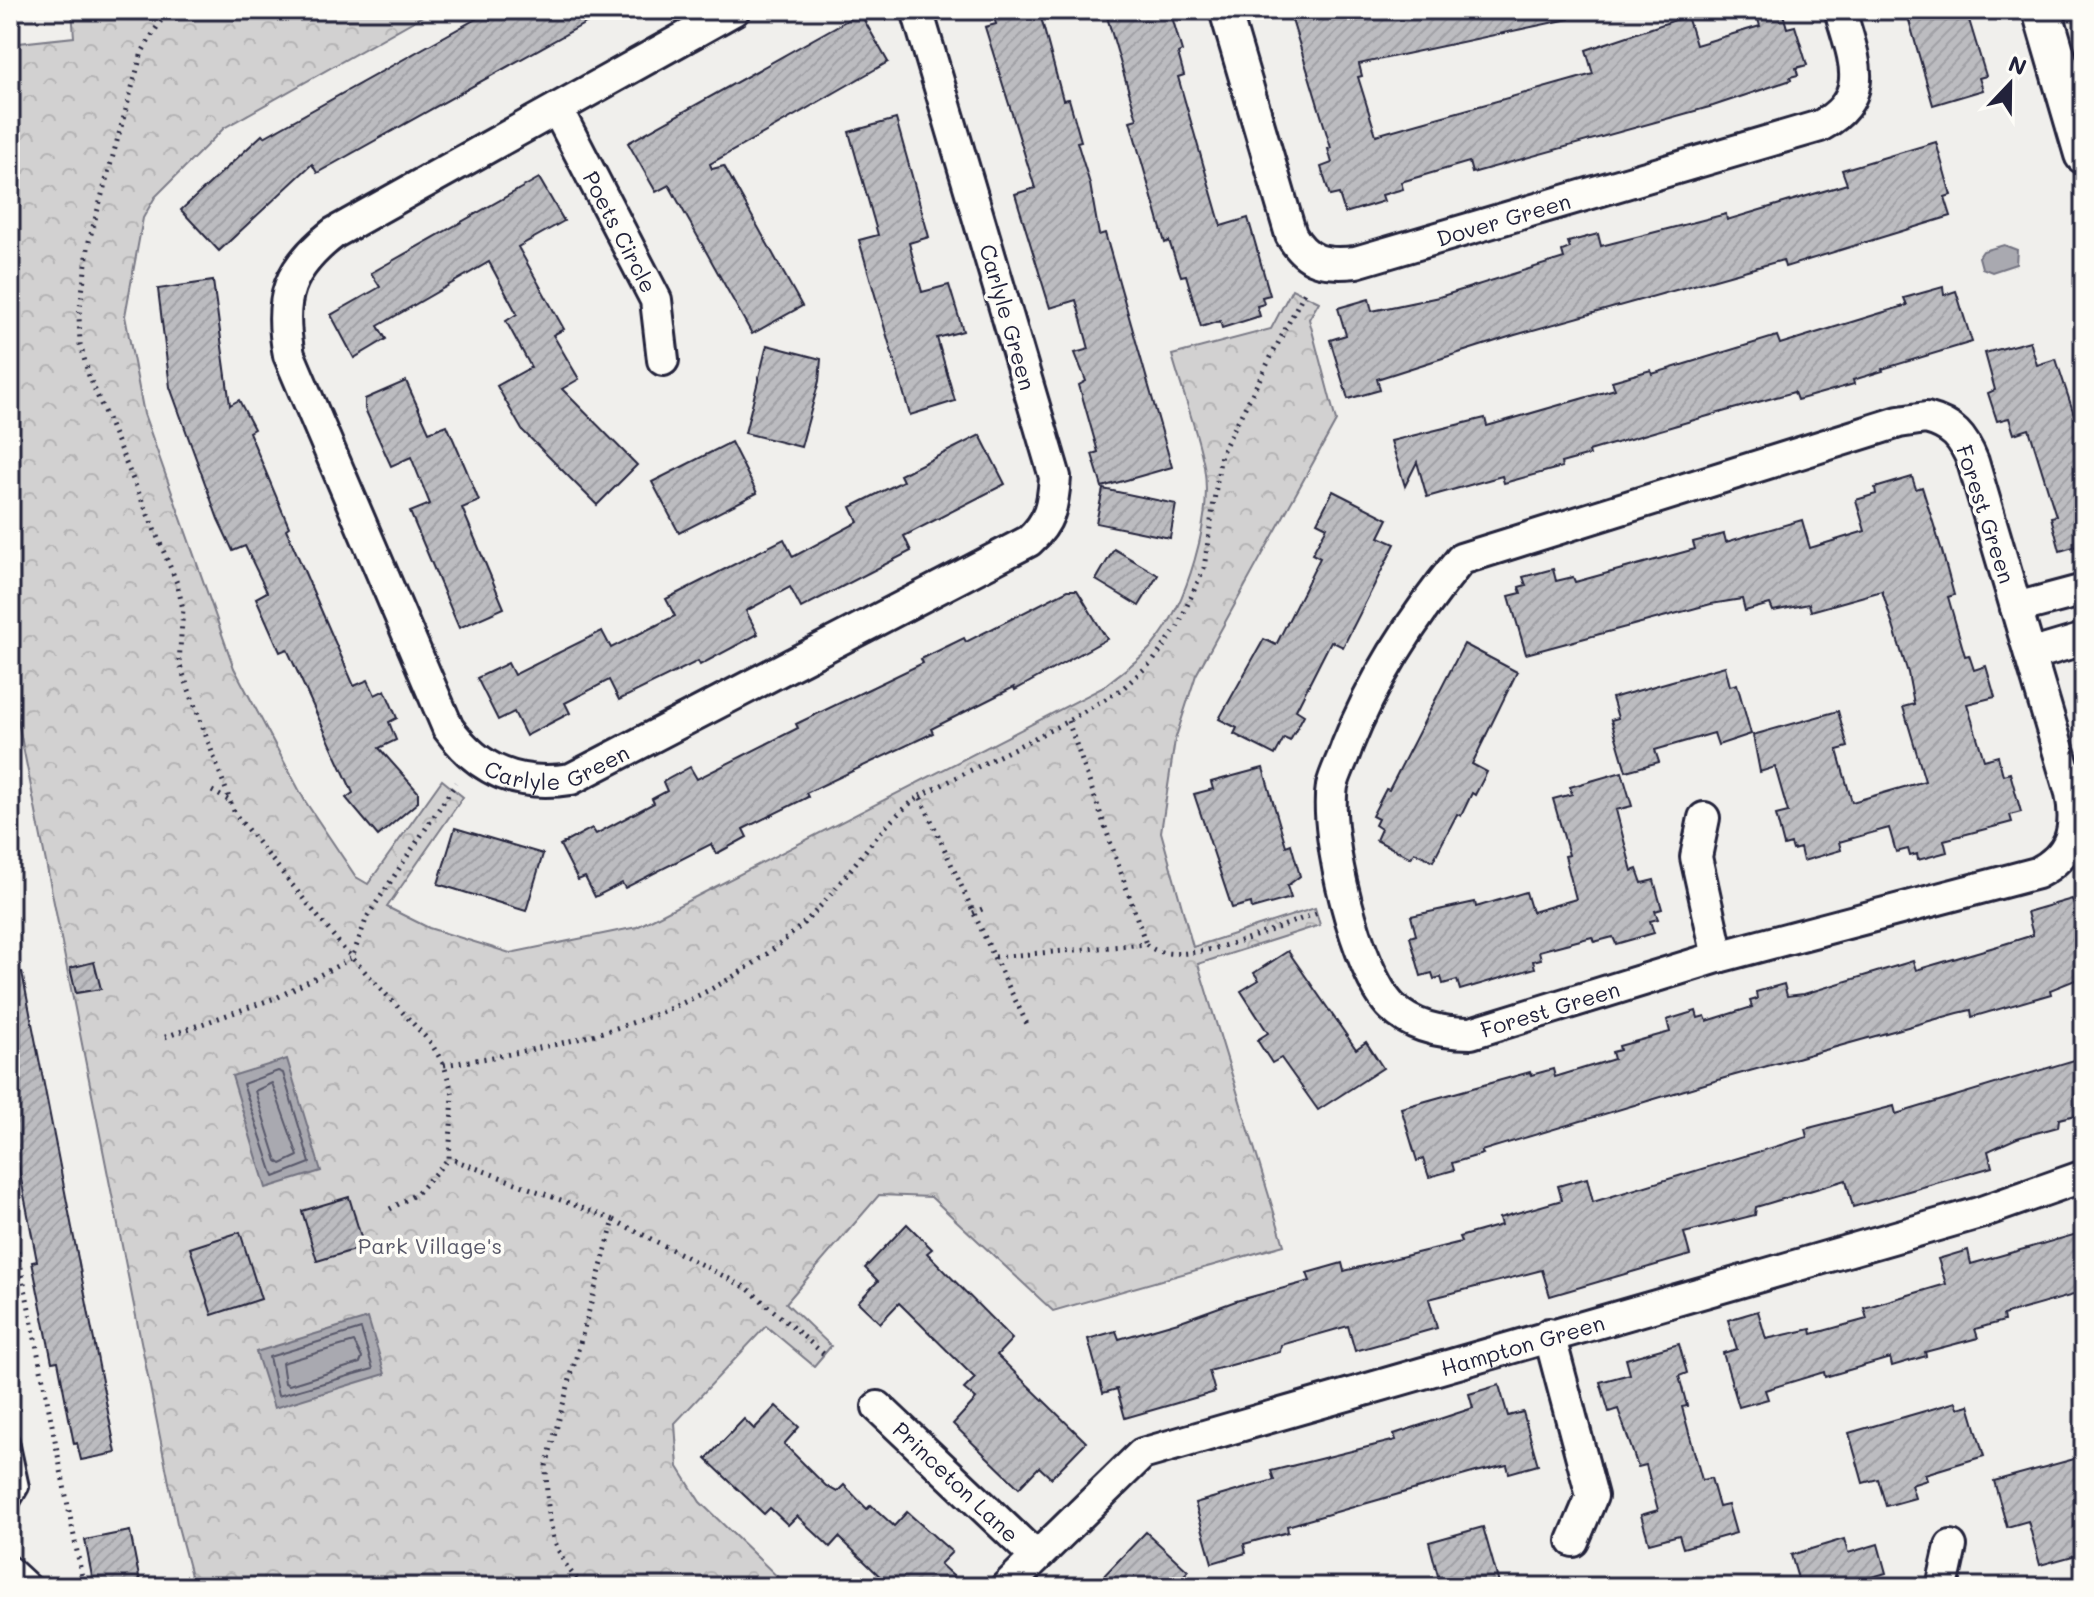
<svg xmlns="http://www.w3.org/2000/svg" width="2094" height="1597" font-family="Mali,sans-serif">
	<style>
		.forest { fill: url(#forest-crowns); stroke: #7a7a86; stroke-width: 2 }
		.water { fill: #a9a9b0; stroke: #737381; stroke-width: 2 }
		.lines { fill: none; stroke-linecap: round; stroke-linejoin: round }
		.shore { stroke: #58586a; stroke-width: 2 }
		.building { fill: url(#building-hatch); stroke: #22223b; stroke-width: 2 }
		.service-casing { stroke: #22223b; stroke-width: 22 }
		.minor-casing { stroke: #22223b; stroke-width: 36 }
		.tertiary-casing { stroke: #22223b; stroke-width: 44 }
		.path { stroke: #22223b; stroke-width: 5; stroke-dasharray: 2 6; stroke-linecap: butt }
		.service { stroke: #fdfcf7; stroke-width: 16 }
		.minor { stroke: #fdfcf7; stroke-width: 30 }
		.tertiary { stroke: #fdfcf7; stroke-width: 38 }
		.labels { text-anchor: middle; dominant-baseline: central; stroke-width: 7; stroke-linejoin: round; paint-order: stroke }
		.street-label { font-size: 22px; fill: #22223b; stroke: #fdfcf7 }
		.park-label { font-size: 22px; fill: #575768; stroke: #fdfcf7 }
	</style>
	<defs>
		<pattern id="forest-crowns" width="20" height="18" patternUnits="userSpaceOnUse" patternTransform="scale(2)"><rect width="20" height="18" fill="#d2d1d1"/><path d="M2 6a3 3 0 1 1 6 0M12 15a3 3 0 1 1 6 0" fill="none" stroke="#b4b3b4"/></pattern>
		<pattern id="building-hatch" width="6" height="6" patternUnits="userSpaceOnUse" patternTransform="scale(2)"><rect width="6" height="6" fill="#bcbcc0"/><path d="M-1 1l2-2M0 6l6-6M5 7l2-2" fill="none" stroke="#a1a1a6"/></pattern>
	</defs>
	<rect width="100%" height="100%" fill="#f0efec"/>
	<filter id="ink" filterUnits="userSpaceOnUse"><feTurbulence type="fractalNoise" baseFrequency=".0125" numOctaves="2"/><feDisplacementMap in="SourceGraphic" scale="16" xChannelSelector="R" yChannelSelector="G"/><feConvolveMatrix kernelMatrix="1 2 1 2 8 2 1 2 1" color-interpolation-filters="sRGB"/></filter>
	<g filter="url(#ink)">
		<!-- forest -->
		<path class="forest" d="M 72,10 L 433,10 L 224,128 L 155,197 L 143,218 L 125,316 L 144,414 L 234,668 L 305,801 L 356,877 L 368,884 L 442,780 L 463,797 L 387,907 L 429,928 L 510,953 L 637,927 L 1102,688 C 1118,674 1139,661 1153,645 C 1187,605 1213,518 1204,466 C 1197,429 1182,391 1172,355 L 1271,329 L 1292,289 L 1319,302 L 1309,319 L 1336,421 L 1196,675 L 1175,740 L 1161,832 L 1193,947 L 1315,908 L 1320,925 L 1198,964 L 1284,1245 L 1053,1311 L 931,1197 L 879,1195 L 786,1303 L 831,1346 L 814,1366 L 766,1326 L 675,1423 L 678,1467 L 700,1502 L 788,1587 L 194,1587 L 177,1523 L 10,681 L 10,44 L 74,37 Z"/>
		<!-- water -->
		<g class="water">
			<polygon points="2004,245 2017,250 2016,264 1992,272 1982,268 1979,257 1983,251"/>
			<polygon points="287,1059 321,1171 266,1188 232,1076"/>
			<polygon points="368,1318 385,1374 274,1408 256,1352"/>
		</g>
		<g class="lines">
			<!-- shore -->
			<g class="shore">
				<polygon points="278,1071 283,1073 310,1163 274,1177 243,1084"/>
				<polygon points="272,1083 298,1156 281,1164 277,1161 255,1091"/>
				<polygon points="361,1329 373,1369 278,1396 269,1357"/>
				<polygon points="354,1342 362,1358 360,1363 289,1385 285,1383 282,1363"/>
			</g>
		</g>
		<!-- building -->
		<g class="building">
			<polygon points="492,10 609,10 317,173 312,164 219,251 181,210 262,135 264,137"/>
			<polygon points="992,10 1039,10 1063,100 1069,99 1081,141 1077,142 1090,184 1099,235 1105,233 1172,467 1102,487 1092,454 1098,452 1079,385 1086,381 1075,353 1089,349 1076,300 1050,308 1015,194 1035,188 985,27 996,24"/>
			<polygon points="1105,10 1170,10 1182,51 1178,53 1184,75 1178,77 1221,226 1248,218 1270,295 1262,297 1264,304 1257,306 1260,316 1222,328 1220,321 1201,327 1186,275 1181,276 1169,241 1165,243 1130,121 1137,119"/>
			<polygon points="1289,10 1568,10 1569,19 1359,64 1362,76 1358,77 1376,135 1593,74 1586,50 1687,16 1696,45 1760,26 1757,16 1782,10 1787,28 1795,26 1807,65 1796,68 1798,75 1790,77 1791,80 1713,106 1472,173 1469,162 1401,182 1403,189 1382,195 1384,201 1345,213 1339,194 1330,196 1321,167 1332,163 1328,149 1331,148"/>
			<polygon points="1906,10 1966,10 1986,76 1979,78 1983,90 1933,105"/>
			<polygon points="860,13 888,62 710,164 712,169 724,166 802,306 752,334 669,185 656,192 628,143"/>
			<polygon points="896,119 929,237 909,243 922,292 949,285 963,331 937,338 955,401 910,415 859,240 878,235 849,132"/>
			<polygon points="1936,142 1951,195 1945,197 1951,216 1785,267 1783,260 1515,335 1377,379 1380,390 1348,399 1330,340 1346,335 1338,308 1369,299 1372,311 1439,297 1564,258 1562,251 1570,248 1568,242 1598,234 1601,246 1726,214 1727,220 1847,184 1842,170"/>
			<polygon points="539,178 564,221 518,247 564,329 553,335 579,379 562,389 637,465 597,505 522,430 497,386 531,367 506,321 517,314 489,262 378,326 386,339 354,358 331,315 380,287 371,273"/>
			<polygon points="213,281 230,405 239,400 254,429 249,432 289,527 286,529 354,686 368,680 375,695 385,690 397,718 389,722 396,740 379,748 418,792 418,802 378,836 346,798 353,793 287,649 280,652 256,598 267,592 245,546 233,551 218,519 170,387 158,289"/>
			<polygon points="1943,287 1944,295 1956,291 1972,342 1882,369 1883,371 1853,380 1854,384 1797,400 1794,392 1701,418 1589,451 1590,455 1561,463 1562,467 1504,483 1502,476 1427,497 1417,462 1405,486 1391,441 1485,418 1487,426 1615,389 1612,381 1651,370 1652,374 1777,336 1780,344 1907,305 1904,298"/>
			<polygon points="2030,341 2037,365 2056,359 2084,445 2084,544 2060,551 2051,517 2056,516 2029,429 2014,434 2009,418 1997,421 1988,393 1995,390 1985,353"/>
			<polygon points="767,345 821,359 819,381 801,447 745,433"/>
			<polygon points="406,381 429,432 447,425 466,469 479,501 462,508 504,608 459,628 410,512 430,504 411,457 391,466 365,409 365,399"/>
			<polygon points="980,435 1005,484 904,536 911,551 801,608 790,587 746,611 758,634 700,665 698,661 619,700 609,680 565,703 570,713 526,736 514,712 498,720 477,678 508,663 514,675 602,631 611,648 675,616 666,599 784,539 793,557 858,522 851,507 903,481 900,475"/>
			<polygon points="731,442 757,493 679,533 652,482"/>
			<polygon points="1912,477 1916,489 1922,487 1942,551 1954,595 1948,597 1965,656 1969,655 1974,670 1986,666 1995,697 1967,704 1984,760 1998,756 2003,775 2010,773 2021,812 2010,815 2012,822 1944,840 1947,852 1918,860 1917,854 1910,856 1908,849 1896,852 1889,828 1839,842 1841,850 1803,861 1800,848 1793,850 1791,844 1784,846 1776,815 1788,812 1775,767 1760,772 1753,735 1838,711 1848,747 1837,750 1852,802 1925,781 1903,707 1914,704 1908,673 1882,591 1811,611 1809,604 1773,611 1770,604 1745,611 1742,599 1711,604 1526,654 1509,596 1521,593 1519,587 1526,585 1523,577 1553,569 1556,581 1573,577 1575,582 1695,549 1693,542 1724,534 1726,542 1802,520 1810,548 1865,531 1856,500 1876,494 1875,488"/>
			<polygon points="1103,489 1176,504 1170,538 1096,523"/>
			<polygon points="1333,491 1388,519 1379,537 1395,544 1343,647 1331,641 1296,710 1304,715 1290,741 1284,738 1275,755 1234,734 1237,728 1219,719 1264,639 1276,645 1320,558 1312,554 1327,527 1317,522"/>
			<polygon points="1114,549 1158,575 1139,606 1096,580"/>
			<polygon points="1068,590 1077,590 1107,639 1015,690 1014,687 931,729 933,733 806,793 808,797 743,829 747,837 716,854 711,844 625,888 622,883 595,897 585,877 578,880 560,845 592,828 596,834 654,803 652,799 667,791 663,782 690,767 697,779 798,728 796,724 923,663 921,659 964,638 966,642"/>
			<polygon points="1464,644 1517,672 1472,764 1487,772 1475,795 1472,793 1461,816 1457,814 1433,861 1414,852 1411,858 1376,840 1381,829 1375,825 1378,819 1372,816 1386,789 1389,790"/>
			<polygon points="1725,666 1730,686 1737,684 1751,734 1718,745 1714,733 1683,742 1655,750 1659,762 1626,771 1611,720 1618,718 1612,698"/>
			<polygon points="1263,768 1286,846 1291,844 1300,876 1287,886 1291,898 1252,909 1251,903 1232,908 1194,794 1213,789 1211,782"/>
			<polygon points="1622,772 1632,806 1616,810 1632,871 1637,869 1642,883 1654,880 1658,895 1662,909 1655,911 1658,919 1650,921 1654,933 1616,944 1613,937 1594,942 1592,937 1539,951 1541,959 1533,961 1535,968 1460,990 1457,980 1443,984 1441,977 1434,979 1432,973 1421,976 1410,937 1416,935 1411,916 1475,902 1476,907 1526,892 1532,912 1576,899 1565,856 1569,855 1553,799 1572,794 1570,787"/>
			<polygon points="455,828 543,854 526,911 438,884"/>
			<polygon points="2072,899 2076,911 2084,909 2084,969 2076,971 2078,979 2050,990 2051,994 1972,1017 1971,1010 1958,1013 1728,1077 1481,1151 1483,1154 1452,1163 1454,1170 1429,1177 1423,1159 1417,1161 1401,1108 1530,1072 1531,1075 1553,1069 1555,1077 1614,1059 1612,1052 1620,1050 1619,1046 1670,1032 1667,1020 1696,1011 1698,1018 1705,1016 1707,1021 1752,1007 1750,1001 1757,999 1756,992 1784,984 1787,996 1804,994 1913,961 1916,970 2001,945 2033,935 2027,912"/>
			<polygon points="1288,951 1356,1049 1366,1042 1383,1068 1318,1110 1281,1058 1272,1063 1257,1040 1268,1033 1241,991 1259,980 1254,973"/>
			<polygon points="94,962 101,989 76,993 70,968"/>
			<polygon points="22,972 116,1453 81,1460 77,1443 74,1444 58,1361 52,1362 32,1262 37,1261 10,1123 10,973"/>
			<polygon points="2084,1057 2084,1113 2059,1119 2058,1127 2017,1138 1988,1151 1992,1167 1853,1207 1846,1180 1756,1207 1755,1215 1684,1233 1690,1255 1550,1296 1542,1270 1429,1299 1437,1328 1355,1351 1348,1326 1281,1345 1280,1352 1209,1371 1215,1392 1125,1418 1117,1389 1103,1393 1088,1339 1116,1331 1119,1339 1178,1322 1236,1301 1310,1281 1307,1273 1342,1263 1344,1271 1461,1242 1459,1237 1501,1225 1499,1218 1562,1200 1558,1186 1587,1178 1593,1202 1807,1137 1805,1129 1894,1106 1896,1114"/>
			<polygon points="349,1197 364,1247 317,1261 302,1211"/>
			<polygon points="907,1224 932,1249 927,1253 1012,1339 997,1355 1086,1442 1051,1478 1039,1467 1019,1488 953,1424 976,1399 964,1389 975,1378 899,1303 880,1323 858,1302 878,1281 865,1268"/>
			<polygon points="240,1232 261,1299 212,1315 190,1248"/>
			<polygon points="2084,1232 2084,1292 2003,1315 2004,1321 1975,1329 1978,1338 1925,1352 1926,1356 1892,1366 1890,1358 1825,1377 1824,1372 1765,1390 1768,1399 1739,1407 1723,1353 1737,1349 1728,1320 1758,1311 1766,1339 1811,1329 1812,1334 1867,1319 1864,1308 1946,1284 1938,1259 1968,1250 1971,1264"/>
			<polygon points="1679,1344 1687,1373 1679,1376 1687,1406 1682,1407 1702,1480 1711,1478 1719,1507 1728,1505 1736,1533 1683,1548 1679,1535 1649,1543 1641,1515 1658,1510 1646,1465 1638,1467 1618,1409 1609,1412 1600,1382 1630,1374 1626,1359"/>
			<polygon points="1499,1385 1508,1416 1523,1412 1538,1465 1509,1473 1507,1465 1476,1472 1287,1526 1288,1532 1244,1544 1246,1553 1212,1563 1195,1503 1274,1480 1271,1471 1396,1440 1394,1434 1473,1408 1469,1394"/>
			<polygon points="1956,1402 1958,1408 1969,1405 1984,1456 1925,1474 1927,1480 1911,1485 1915,1498 1886,1506 1878,1479 1863,1483 1849,1433"/>
			<polygon points="776,1406 799,1427 784,1444 826,1486 837,1492 844,1485 867,1509 871,1505 894,1526 907,1512 952,1552 940,1564 965,1587 891,1587 839,1537 830,1547 797,1516 788,1525 770,1508 764,1514 706,1459 744,1419 754,1429"/>
			<polygon points="2078,1458 2084,1480 2084,1553 2040,1565 2028,1521 2007,1527 1994,1481"/>
			<polygon points="1483,1527 1500,1587 1441,1587 1429,1542"/>
			<polygon points="130,1531 141,1587 94,1587 85,1540"/>
			<polygon points="1146,1532 1188,1571 1173,1587 1093,1587"/>
			<polygon points="1844,1539 1848,1553 1878,1544 1886,1573 1855,1582 1857,1587 1809,1587 1807,1580 1799,1582 1791,1555"/>
		</g>
		<g class="lines">
			<defs>
				<g id="service">
					<polyline points="10,1441 20,1487 10,1504"/>
					<polyline points="10,1564 35,1587"/>
				</g>
				<g id="minor">
					<path id="s1" d="M 734,10 L 334,233 C 288,269 278,298 289,355 L 448,728 C 480,772 518,787 571,779 L 1029,541 C 1050,522 1053,506 1055,477 L 917,10"/>
					<path id="s2" d="M 1225,10 L 1291,235 C 1307,263 1325,265 1356,262 L 1820,126 C 1874,97 1853,57 1840,10"/>
					<path id="s3" d="M 557,109 L 656,300 L 663,360"/>
					<path d="M 1926,418 C 1953,425 1963,437 1973,462 L 2071,793 C 2078,829 2072,855 2037,873 L 1718,957 L 1471,1033 C 1442,1033 1413,1028 1392,1007 C 1357,972 1324,835 1332,786 C 1335,773 1343,759 1347,746 C 1374,677 1414,616 1461,559 L 1899,422 Z"/>
					<polyline points="2016,608 2084,590"/>
					<polyline points="2030,655 2084,639"/>
					<polyline points="1704,818 1696,857 1718,957"/>
					<polyline points="1549,1334 1592,1496 1573,1541"/>
					<path id="s4" d="M 878,1407 L 1035,1556"/>
					<path id="s5" d="M 1006,1587 L 1142,1454 L 1979,1213 L 2084,1176"/>
					<polyline points="1942,1587 1951,1546"/>
				</g>
				<polyline id="tertiary" points="2042,10 2084,154"/>
			</defs>
			<!-- service casing -->
			<use href="#service" class="service-casing"/>
			<!-- minor casing -->
			<use href="#minor" class="minor-casing"/>
			<!-- tertiary casing -->
			<use href="#tertiary" class="tertiary-casing"/>
			<!-- path -->
			<g class="path">
				<path d="M 173,10 L 160,22 L 142,52 L 89,241 L 79,315 L 80,344 L 89,376 L 177,583 L 183,609 L 179,663 L 235,814 L 344,949 L 431,1043 L 444,1065 L 453,1095 L 449,1158 L 614,1220 L 546,1466 C 547,1511 549,1558 586,1587"/>
				<polyline points="1068,721 1146,944"/>
				<polyline points="212,791 228,800"/>
				<polyline points="920,796 1068,721 1122,689 1153,661 1177,628 1204,568 1221,454 1306,289"/>
				<polyline points="973,913 987,907"/>
				<polyline points="994,957 1029,1028"/>
				<polyline points="165,1037 278,997 352,958 367,917 456,783"/>
				<path d="M 444,1065 C 576,1045 711,1015 810,917 C 848,879 876,827 920,796 L 994,957 L 1146,944 C 1177,974 1280,925 1318,913"/>
				<polyline points="390,1209 416,1194 449,1158"/>
				<polyline points="10,1212 84,1587"/>
				<polyline points="614,1220 747,1288 826,1356"/>
			</g>
			<!-- service -->
			<use href="#service" class="service"/>
			<!-- minor -->
			<use href="#minor" class="minor"/>
			<!-- tertiary -->
			<use href="#tertiary" class="tertiary"/>
		</g>
	</g>
	<g class="labels">
		<!-- street labels -->
		<g class="street-label">
			<text stroke="none"><textPath href="#s2" startOffset="464">Dover Green</textPath></text>
			<text stroke="none"><textPath href="#s3" startOffset="138">Poets Circle</textPath></text>
			<text transform="translate(1008 317) rotate(74)">Carlyle Green</text>
			<text transform="translate(1986 514) rotate(72)">Forest Green</text>
			<text stroke="none"><textPath href="#s1" startOffset="1132">Carlyle Green</textPath></text>
			<text transform="translate(1550 1009) rotate(-17)">Forest Green</text>
			<text stroke="none"><textPath href="#s5" startOffset="586">Hampton Green</textPath></text>
			<text stroke="none"><textPath href="#s4" startOffset="108">Princeton Lane</textPath></text>
		</g>
		<!-- park labels -->
		<g class="park-label">
			<text x="430" y="1245">Park Village's</text>
		</g>
	</g>
	<!-- margin -->
	<rect width="2094" height="1597" fill="none" stroke="#fdfcf7" stroke-width="40"/>
	<rect x="20" y="20" width="2054" height="1557" fill="none" stroke="#22223b" stroke-width="3" filter="url(#ink)"/>
	<!-- north arrow -->
	<g transform="translate(2010 84) rotate(22)" stroke="#fdfcf7" stroke-width="6" paint-order="stroke">
	<path d="M0-6L14 30L0 20L-14 30Z" fill="#22223b"/>
	<text y="-12" font-size="22" font-weight="bold" text-anchor="middle" fill="#22223b">N</text>
	</g>
</svg>
